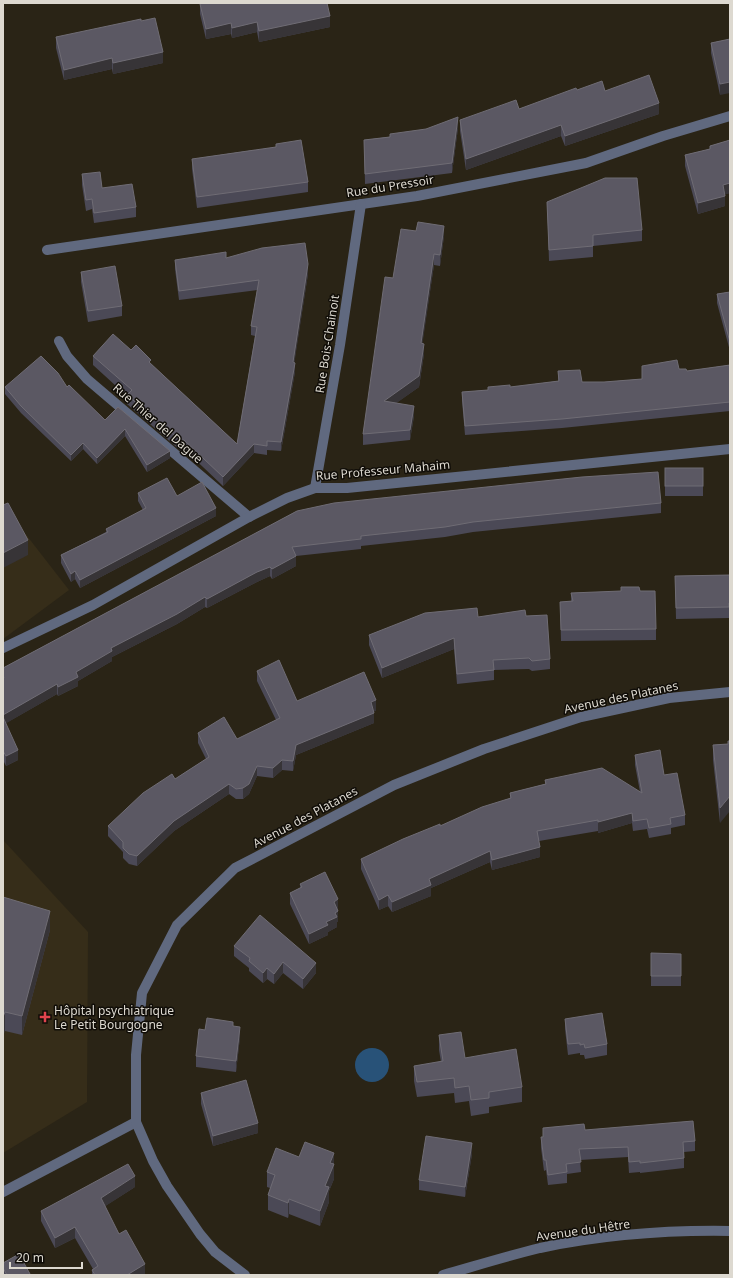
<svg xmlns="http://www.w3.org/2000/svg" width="733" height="1278" font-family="'Noto Sans',sans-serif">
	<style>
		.built { fill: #362d19 }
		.water { fill: #285278 }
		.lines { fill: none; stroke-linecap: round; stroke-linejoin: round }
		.minor { stroke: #60697f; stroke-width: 10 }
		.wall { fill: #4b4956 }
		.shaded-wall { fill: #373437 }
		.building { fill: #5b5863; stroke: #6f6c74 }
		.health-dot { fill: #e0444e; stroke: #100d08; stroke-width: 1.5 }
		.labels { text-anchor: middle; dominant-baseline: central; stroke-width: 3; stroke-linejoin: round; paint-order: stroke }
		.street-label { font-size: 12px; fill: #ddd9d0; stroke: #100d08 }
		.poi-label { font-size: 12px; fill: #ddd9d0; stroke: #100d08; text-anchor: start }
	</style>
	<rect width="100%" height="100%" fill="#2a2416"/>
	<!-- built -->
	<g class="built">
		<polygon points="3,505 69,590 3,639"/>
		<polygon points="3,840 88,932 87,1102 3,1153"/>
	</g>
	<!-- water -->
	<circle class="water" cx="372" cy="1065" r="17"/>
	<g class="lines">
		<!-- minor -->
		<g class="minor">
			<polyline points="47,250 417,196 586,163 663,136 730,116"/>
			<polyline points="59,341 67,356 87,379 249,517"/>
			<polyline points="315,488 340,345 361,204"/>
			<polyline points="3,648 93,605 249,517 287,498 315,488 347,488 730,449"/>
			<polyline points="3,1192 136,1122"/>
			<polyline points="245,1275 215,1252 200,1234 167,1186 153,1161 136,1122 136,1055 142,993 177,925 235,868 394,785 484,749 581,717 669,698 730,692"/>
			<path d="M 443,1275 C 475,1266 507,1256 540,1248 C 602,1235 667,1230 730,1231"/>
		</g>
	</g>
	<!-- wall -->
	<g class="wall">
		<polygon points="200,4 330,27 259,42 257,32 232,38 231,34 206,39 200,14"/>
		<polygon points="141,21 163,63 113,74 112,69 64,80 56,48 56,37"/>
		<polygon points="730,39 720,95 711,53 711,43"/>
		<polygon points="577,90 605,91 659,114 565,146 561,136 466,170 460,131 460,120 519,109"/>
		<polygon points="458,128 452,173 365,184 364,140"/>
		<polygon points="730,140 730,193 725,194 725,206 698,214 685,166 685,155 710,149 710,146"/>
		<polygon points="276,144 308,182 308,192 197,208 192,169 192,159 276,147"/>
		<polygon points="82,174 102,188 136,207 136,217 94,223 92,209 86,211 82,185"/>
		<polygon points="547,202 642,230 642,241 593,246 593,257 549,261"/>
		<polygon points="444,236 440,266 434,265 422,344 424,354 419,387 396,403 414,416 410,440 363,445 363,434 393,278"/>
		<polygon points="226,258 308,274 294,363 295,372 281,451 267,450 267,455 254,453 223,486 184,449 181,451 127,404 127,396 93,365 93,356 131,350 151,364 237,444 255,336 251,335 251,326 257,290 179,300 175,269 175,260"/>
		<polygon points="81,272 122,306 122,316 88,322 81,282"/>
		<polygon points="730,292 730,351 717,303 717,294"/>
		<polygon points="730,365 730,411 562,428 465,435 462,401 462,392 488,390 558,381 558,371 582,382 604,382 642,379 642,366 679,369 687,371"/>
		<polygon points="5,387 67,387 105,420 118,407 170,458 147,472 125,436 97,464 83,449 71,461 21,413 5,394"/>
		<rect x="665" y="468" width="38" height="28"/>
		<polygon points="138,493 177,496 216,516 80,588 75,579 71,582 61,563 61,555 106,532 106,529 143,510 138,501"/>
		<polygon points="661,503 661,513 473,532 445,537 361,546 361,549 296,556 296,566 272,579 270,576 257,582 207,608 205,607 177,624 112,657 112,661 78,681 78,686 58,696 57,694 6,723 18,760 6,766 3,760 3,668 297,511"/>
		<polygon points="730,575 730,614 729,614 729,618 676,619 675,576"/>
		<polygon points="640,591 656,629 656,640 561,641 560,602 571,601 571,593"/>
		<polygon points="526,616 550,659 550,669 532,671 529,669 494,670 494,680 457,684 454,649 382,678 369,645 369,635 478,617"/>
		<polygon points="257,671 297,701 376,711 374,711 374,723 296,755 293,771 282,770 273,778 257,776 249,794 243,799 236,799 229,794 174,831 137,866 129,864 123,858 123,852 108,836 108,826 175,779 206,759 198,743 198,733 237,739 276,720 257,681"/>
		<polygon points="728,741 730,741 720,823 713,760 713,745 728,744"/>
		<polygon points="635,755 664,775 685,815 685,825 671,828 671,834 649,838 647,829 633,831 632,823 598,833 598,831 539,841 540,857 492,870 490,862 431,888 431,896 392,912 388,906 379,910 361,869 361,859 440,826 510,799 510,793 545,784 545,780 640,792 635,765"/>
		<polygon points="300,884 338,910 338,922 337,922 337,927 328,932 328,935 309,944 290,904 290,893 300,888"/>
		<polygon points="3,897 50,930 22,1035 5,1031"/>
		<polygon points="234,946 316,973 303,989 283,973 274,984 267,979 263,983 249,971 249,968 234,956"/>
		<polygon points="651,953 681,954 681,986 651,986"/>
		<polygon points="565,1019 607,1044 607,1055 585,1059 584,1055 580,1055 580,1053 568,1055 565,1029"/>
		<polygon points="233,1026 240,1037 236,1072 196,1067 196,1056 205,1030"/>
		<polygon points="439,1035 465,1058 522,1087 522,1102 489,1107 489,1113 471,1116 469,1101 455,1103 454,1093 417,1097 414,1081 414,1066 441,1062 439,1050"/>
		<polygon points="201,1093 258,1133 213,1146 201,1104"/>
		<polygon points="543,1128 585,1130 695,1141 695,1151 684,1152 684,1168 640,1173 640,1172 629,1173 628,1157 580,1160 581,1172 567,1174 567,1183 548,1185 546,1170 544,1171 541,1148 541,1137 543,1137"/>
		<polygon points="334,1153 334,1179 329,1191 329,1202 320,1226 289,1214 288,1218 268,1210 268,1195 270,1188 267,1187 267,1172 299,1157"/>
		<polygon points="472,1154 465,1197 419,1190 419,1180"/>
		<polygon points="135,1187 105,1206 119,1234 145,1275 92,1275 92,1270 93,1269 75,1238 55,1248 41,1221 41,1211"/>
		<polygon points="3,1263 30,1275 3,1275"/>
	</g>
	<!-- shaded-wall -->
	<g class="shaded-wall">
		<polygon points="330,16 330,27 259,42 259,31"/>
		<polygon points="257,22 257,32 232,38 232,28"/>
		<polygon points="231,23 231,34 206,39 206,29"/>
		<polygon points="163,52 163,63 113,74 113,63"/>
		<polygon points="112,58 112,69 64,80 64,70"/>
		<polygon points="730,82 730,93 720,95 720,84"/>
		<polygon points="659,103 659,114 565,146 565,136"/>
		<polygon points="458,117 458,128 452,173 452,163"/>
		<polygon points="561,125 561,136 466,170 466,159"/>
		<polygon points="730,183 730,193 723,195 723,185"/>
		<polygon points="725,196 725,206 698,214 698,203"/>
		<polygon points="444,226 444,236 440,266 440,255"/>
		<polygon points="434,254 434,265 421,354 421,343"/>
		<polygon points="308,264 308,274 293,372 293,362"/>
		<polygon points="424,344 424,354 419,387 384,412 384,401"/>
		<polygon points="295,363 295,372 281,451 281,442"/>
		<polygon points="414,406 414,416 410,440 410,430"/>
		<polygon points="125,429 125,436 97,464 97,458"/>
		<polygon points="184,440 184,449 181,451 181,441"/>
		<polygon points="83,443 83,449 71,461 71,455"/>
		<polygon points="254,444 254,453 223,486 223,477"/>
		<polygon points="170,451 170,458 147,472 147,465"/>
		<polygon points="216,508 216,516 80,588 80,580"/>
		<polygon points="28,540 28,555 3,568 3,553"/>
		<polygon points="296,556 296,566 272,579 272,569"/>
		<polygon points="270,567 270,576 257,582 207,608 207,599 257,572"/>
		<polygon points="75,571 75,579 71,582 71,574"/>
		<polygon points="205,597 205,607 177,624 112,657 112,661 78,681 78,686 58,696 58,687 76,672 111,648"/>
		<polygon points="454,638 454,649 382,678 382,668"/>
		<polygon points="57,684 57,694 3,725 3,715"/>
		<polygon points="376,700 376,711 371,712 371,702"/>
		<polygon points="374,713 374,723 296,755 293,771 293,761 296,745"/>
		<polygon points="18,750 18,760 6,766 6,756"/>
		<polygon points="282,760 282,770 273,778 273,768"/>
		<polygon points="257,766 257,776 249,794 243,799 243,788"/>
		<polygon points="229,784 229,794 174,831 137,866 137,856 174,821"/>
		<polygon points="730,796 730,811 720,823 720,808"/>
		<polygon points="632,813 632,823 598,833 598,822"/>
		<polygon points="540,847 540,857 492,870 492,860"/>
		<polygon points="490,851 490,862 431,888 431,896 392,912 392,902 429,879"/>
		<polygon points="388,895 388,906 379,910 379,900"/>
		<polygon points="338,899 338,910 334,912 334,902"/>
		<polygon points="50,911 50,930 22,1035 22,1016"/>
		<polygon points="338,911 338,922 337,922 337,927 328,932 328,935 309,944 309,934 326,922 335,913"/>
		<polygon points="283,962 283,973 274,984 274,974"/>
		<polygon points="316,963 316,973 303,989 303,979"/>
		<polygon points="267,968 267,979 263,983 263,973"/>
		<polygon points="5,1012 5,1031 3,1037 3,1017"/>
		<polygon points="240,1027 240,1037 236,1072 236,1061"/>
		<polygon points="258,1123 258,1133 213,1146 213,1136"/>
		<polygon points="472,1143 472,1154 465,1197 465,1187"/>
		<polygon points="334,1153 334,1179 329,1191 329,1202 320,1226 320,1211 330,1163"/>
		<polygon points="135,1176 135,1187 101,1209 101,1198"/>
		<polygon points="289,1199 289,1214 288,1218 288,1203"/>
		<polygon points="75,1227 75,1238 55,1248 55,1238"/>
		<polygon points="145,1264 145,1275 127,1275"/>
	</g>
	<!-- building -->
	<g class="building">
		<polygon points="203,3 327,3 330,16 259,31 257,22 232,28 231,23 206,29 200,4"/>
		<polygon points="155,18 163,52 113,63 112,58 64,70 56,37 141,19 141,21"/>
		<polygon points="730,39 730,82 720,84 711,43"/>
		<polygon points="649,75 659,103 565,136 561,125 466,159 460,120 516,100 519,109 576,88 577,90 602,81 605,91"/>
		<polygon points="458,117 452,163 365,174 364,140 390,137 390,134 426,129"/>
		<polygon points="301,140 308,182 197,197 192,159 276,147 276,144"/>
		<polygon points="730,140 730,183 723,185 725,196 698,203 685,155 710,149 710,146"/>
		<polygon points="100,172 102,188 132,184 136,207 94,213 92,199 86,200 82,174"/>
		<polygon points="605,178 637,178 642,230 593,235 593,246 549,250 547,202"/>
		<polygon points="418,222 444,226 440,255 434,254 421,343 424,344 419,376 384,401 414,406 410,430 363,434 385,277 393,278 401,229 416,231"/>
		<polygon points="305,243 308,264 293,362 295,363 281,442 267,441 267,446 254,444 223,477 184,440 181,441 127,395 132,390 93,356 113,334 131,350 136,345 151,360 149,362 237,444 257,327 251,326 259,280 179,291 175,260 226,252 226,258 262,248"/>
		<polygon points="115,266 122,306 88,311 81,272"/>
		<polygon points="730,292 730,342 717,294"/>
		<polygon points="41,356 58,373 67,387 69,385 105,420 118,407 170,451 147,465 125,429 97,458 83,443 71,455 21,406 5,387"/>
		<polygon points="677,360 679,369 686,369 687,371 730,365 730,402 562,419 465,426 462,392 488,390 488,387 510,385 510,387 559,381 558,371 580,370 582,382 604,382 642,379 642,366"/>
		<rect x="665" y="468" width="38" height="18"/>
		<polygon points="658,472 661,503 473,522 445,527 361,536 361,539 292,547 296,556 272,569 270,567 257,572 207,599 205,597 177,614 111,648 112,651 76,672 78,677 58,687 57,684 3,715 3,679 4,678 3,675 3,668 297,511 334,503 582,477"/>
		<polygon points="167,478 177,496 202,482 216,508 80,580 75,571 71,574 61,555 108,532 106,529 146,508 138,493"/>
		<polygon points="8,503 28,540 3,553 3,505"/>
		<polygon points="730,575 730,603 729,603 729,607 676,608 675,576"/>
		<polygon points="621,587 639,587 640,591 655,591 656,629 561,630 560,602 573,601 571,593 621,591"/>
		<polygon points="477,608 478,617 525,610 526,616 547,615 550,659 532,661 529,658 493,660 494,670 457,674 454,638 382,668 369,635 425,613"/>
		<polygon points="279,660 297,701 364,672 376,700 371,702 374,713 296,745 293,761 282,760 273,768 257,766 249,784 243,788 236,789 229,784 174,821 137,856 129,854 123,848 123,842 108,826 143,793 172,774 175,779 209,757 198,733 224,717 237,739 280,718 257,671"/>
		<polygon points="3,717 18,750 6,756 3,751"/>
		<polygon points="728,741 730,741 730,796 720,808 713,745 728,744"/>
		<polygon points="660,750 664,775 677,773 685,815 670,818 671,824 649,828 647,819 633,821 632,813 598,822 598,820 537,831 540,847 492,860 490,851 429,879 431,885 392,902 388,895 379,900 361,859 403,839 440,824 440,826 482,807 511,798 510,793 546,784 545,780 602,768 642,793 635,755"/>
		<polygon points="325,872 338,899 334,902 338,911 335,913 337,917 326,922 328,925 309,934 290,893 302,887 300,884"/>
		<polygon points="3,897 50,911 22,1016 5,1012 3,1017"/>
		<polygon points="260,915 316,963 303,979 283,962 274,974 267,968 263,973 249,961 250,958 234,946"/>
		<polygon points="651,953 681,954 681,976 651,976"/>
		<polygon points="602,1013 607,1044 585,1048 584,1044 580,1045 580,1043 568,1044 565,1019"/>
		<polygon points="207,1018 233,1022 233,1026 240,1027 236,1061 196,1056 199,1029 205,1030"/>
		<polygon points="461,1032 465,1058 516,1049 522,1087 489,1092 489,1098 471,1100 469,1086 455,1088 454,1078 417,1082 414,1066 443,1061 439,1035"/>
		<polygon points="246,1080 258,1123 213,1136 201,1093"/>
		<polygon points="693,1121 695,1141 683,1142 684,1158 640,1163 640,1161 629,1162 628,1147 579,1149 581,1162 566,1164 567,1172 548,1175 546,1160 544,1160 541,1137 543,1137 543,1128 584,1124 585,1130"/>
		<polygon points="426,1136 472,1143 465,1187 419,1180"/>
		<polygon points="305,1142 334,1153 330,1163 334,1164 325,1186 329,1187 320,1211 289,1199 288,1203 268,1195 275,1175 267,1172 276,1148 299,1157"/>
		<polygon points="128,1164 135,1176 101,1198 119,1234 126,1230 145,1264 127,1275 95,1275 92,1270 98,1266 75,1227 55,1238 41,1211"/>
		<polygon points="19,1254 30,1274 29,1275 7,1275 3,1268 3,1263"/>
	</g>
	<!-- markers -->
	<path class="health-dot" d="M43 1011h4v4h4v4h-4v4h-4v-4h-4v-4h4z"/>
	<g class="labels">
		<!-- street labels -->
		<g class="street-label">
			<text transform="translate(390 186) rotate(-9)">Rue du Pressoir</text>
			<text transform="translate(327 344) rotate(-81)">Rue Bois-Chainoit</text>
			<text transform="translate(158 423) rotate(41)">Rue Thier del Dague</text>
			<text transform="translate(383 470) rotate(-5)">Rue Professeur Mahaim</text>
			<text transform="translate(621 697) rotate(-12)">Avenue des Platanes</text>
			<text transform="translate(305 817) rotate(-28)">Avenue des Platanes</text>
			<text transform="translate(583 1230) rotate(-8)">Avenue du Hêtre</text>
		</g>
		<!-- poi labels -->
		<g class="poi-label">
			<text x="54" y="1010">Hôpital psychiatrique<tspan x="54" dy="14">Le Petit Bourgogne</tspan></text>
		</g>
	</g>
	<!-- border -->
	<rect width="733" height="1278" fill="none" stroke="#ddd9d0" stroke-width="8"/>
	<!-- scale -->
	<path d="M10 1262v6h72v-6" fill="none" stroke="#ddd9d0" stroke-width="2"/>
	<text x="16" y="1262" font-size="12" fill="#ddd9d0" stroke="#100d08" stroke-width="3" paint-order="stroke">20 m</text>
</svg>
